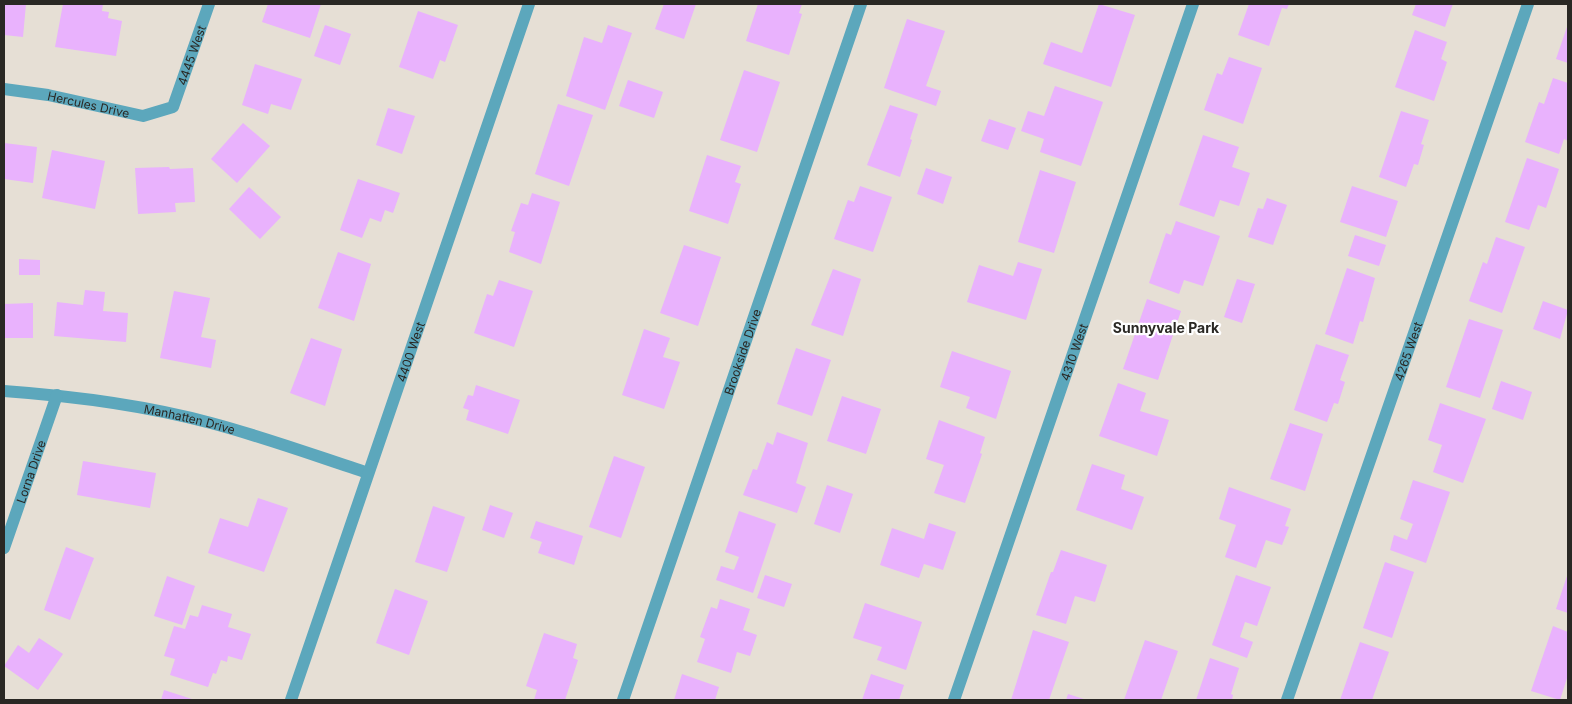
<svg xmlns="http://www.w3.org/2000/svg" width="1572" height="704" font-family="Inter,sans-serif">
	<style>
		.building { fill: #e9b2fd }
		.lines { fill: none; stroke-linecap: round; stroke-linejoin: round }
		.minor { stroke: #5ca7bc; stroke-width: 12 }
		.tertiary { stroke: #5ca7bc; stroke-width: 12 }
		.labels { text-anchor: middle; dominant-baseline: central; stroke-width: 4.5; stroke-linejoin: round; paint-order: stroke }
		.street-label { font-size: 12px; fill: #2a2824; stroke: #fff }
		.neighbourhood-label { font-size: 14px; font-weight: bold; fill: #2a2824; stroke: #fff }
	</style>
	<rect width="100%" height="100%" fill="#e6dfd5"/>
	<!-- building -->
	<g class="building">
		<polygon points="4,4 26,4 23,37 4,35"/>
		<polygon points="63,4 103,4 102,11 109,12 108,18 122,21 116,56 55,47"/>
		<polygon points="268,4 321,4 310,38 262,22"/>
		<polygon points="664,4 696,4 684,39 655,29"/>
		<polygon points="758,4 802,4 799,13 802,14 789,55 746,41"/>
		<polygon points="1099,4 1135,15 1111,87 1043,64 1051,42 1082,53"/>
		<polygon points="1249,4 1289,4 1287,9 1282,8 1269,46 1238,35"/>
		<polygon points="1416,4 1453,4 1445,27 1412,15"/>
		<polygon points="418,11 458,25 445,62 440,60 433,79 399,67"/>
		<polygon points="907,19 945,31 926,86 941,91 936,106 884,88"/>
		<polygon points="1568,24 1568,63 1556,59"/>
		<polygon points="325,25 351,34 340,65 314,56"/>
		<polygon points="608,25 632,33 605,110 566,96 584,37 602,43"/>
		<polygon points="1415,30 1447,42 1441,59 1447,62 1434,101 1395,87"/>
		<polygon points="1229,57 1262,68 1243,124 1204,110 1217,73 1222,75"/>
		<polygon points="255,64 302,79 291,110 271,104 268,114 242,105"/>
		<polygon points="744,70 780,82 757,152 720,140"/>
		<polygon points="1553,78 1568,83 1568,141 1564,139 1559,154 1525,142 1539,102 1544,104"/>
		<polygon points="628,80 663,92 654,118 619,106"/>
		<polygon points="1055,86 1103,102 1081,166 1040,152 1044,139 1021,131 1028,111 1044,116"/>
		<polygon points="558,104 593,115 569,186 535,174"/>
		<polygon points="890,105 918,114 910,139 912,140 900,177 867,165"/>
		<polygon points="388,108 415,116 402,154 376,145"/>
		<polygon points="1401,111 1429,120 1421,144 1424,145 1418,165 1414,164 1406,187 1379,177"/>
		<polygon points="989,119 1016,128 1008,150 981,141"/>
		<polygon points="243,123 270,146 237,183 211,159"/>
		<polygon points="1203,135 1239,147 1232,167 1250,173 1239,206 1220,200 1214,217 1179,205"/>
		<polygon points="4,143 37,147 33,183 4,179"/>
		<polygon points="52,150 105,161 95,209 42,198"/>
		<polygon points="707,155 741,166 735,182 741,184 728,224 689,211"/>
		<polygon points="1527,158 1559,169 1546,208 1538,205 1529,230 1505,222"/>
		<polygon points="169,167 170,169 193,168 195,202 175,203 176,212 138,214 135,168"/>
		<polygon points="926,168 952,177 943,204 917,194"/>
		<polygon points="1040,170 1076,182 1054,253 1018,242"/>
		<polygon points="358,179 400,193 393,213 385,210 381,222 370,218 362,238 340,230"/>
		<polygon points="860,186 892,197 873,252 834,239 848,200 854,202"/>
		<polygon points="1352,186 1398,201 1386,237 1340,222"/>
		<polygon points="249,187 281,217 260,239 229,209"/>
		<polygon points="532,193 560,202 541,264 509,252 515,232 511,231 521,203 528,205"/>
		<polygon points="1267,198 1287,205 1273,245 1248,237 1258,208 1263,209"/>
		<polygon points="1176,221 1220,236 1203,286 1184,280 1179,294 1149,283 1166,233 1171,235"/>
		<polygon points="1355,235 1386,245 1379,266 1348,256"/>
		<polygon points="1496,237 1525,247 1502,313 1469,301 1483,262 1487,264"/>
		<polygon points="684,245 721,257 698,326 660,313"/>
		<polygon points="338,252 371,264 354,321 318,308"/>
		<polygon points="19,259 40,260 40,275 19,275"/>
		<polygon points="1018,262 1042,269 1026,320 967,302 979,265 1013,276"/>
		<polygon points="1347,268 1375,278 1363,322 1360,321 1353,344 1325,334"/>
		<polygon points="833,269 861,279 843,336 811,325"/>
		<polygon points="1237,279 1255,284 1242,323 1224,317"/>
		<polygon points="499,280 533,291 514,347 474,333 487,294 493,296"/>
		<polygon points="85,290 105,292 103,311 128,313 126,342 54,336 57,302 83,305"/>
		<polygon points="174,291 210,298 201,337 216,340 211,368 160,358"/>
		<polygon points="1147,299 1181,311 1158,380 1123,369"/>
		<polygon points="1543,301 1568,310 1560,339 1533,329"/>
		<polygon points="33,303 33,338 4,338 4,304"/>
		<polygon points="1469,319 1503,330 1480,398 1446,387"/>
		<polygon points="644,329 670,338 663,357 680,362 664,409 622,395"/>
		<polygon points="311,338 342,349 325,406 290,393"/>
		<polygon points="1316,344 1349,355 1340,380 1345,382 1338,404 1334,403 1327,422 1294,410"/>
		<polygon points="796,348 831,360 812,416 777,404"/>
		<polygon points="952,351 1011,371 996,419 966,408 970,397 940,387"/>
		<polygon points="1501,381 1532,392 1523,420 1492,409"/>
		<polygon points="1118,383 1146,393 1140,411 1169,420 1157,456 1099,436"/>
		<polygon points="476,385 520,400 508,434 466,420 469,410 463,408 468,395 473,396"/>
		<polygon points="842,396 881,409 866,454 827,441"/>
		<polygon points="1440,403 1486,419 1463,483 1433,472 1442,445 1428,440"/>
		<polygon points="939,420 985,437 980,453 982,454 965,503 934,493 944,465 926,459"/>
		<polygon points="1290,423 1323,434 1305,491 1270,479"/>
		<polygon points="777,432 808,443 796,483 806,487 797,513 743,495 753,469 757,470 767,442 773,445"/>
		<polygon points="614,456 645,467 621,538 589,527"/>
		<polygon points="83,461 156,473 150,508 77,495"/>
		<polygon points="1092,464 1125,475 1121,489 1144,497 1132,530 1076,510"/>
		<polygon points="1413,480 1450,492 1426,563 1390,550 1394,535 1407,540 1413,524 1400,519"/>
		<polygon points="827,485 853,494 840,533 814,524"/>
		<polygon points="1229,487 1291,509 1285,526 1289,527 1282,545 1266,540 1256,568 1225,557 1236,525 1219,519"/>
		<polygon points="258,498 288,508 264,572 208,553 220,518 248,527"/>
		<polygon points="490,505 513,513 504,538 482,530"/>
		<polygon points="433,506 465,517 447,572 415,562"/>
		<polygon points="739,511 776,524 753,593 716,580 721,566 734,570 739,557 725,552"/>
		<polygon points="536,521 583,536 574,565 538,553 542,542 530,538"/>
		<polygon points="929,523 956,532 943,570 924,564 919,578 880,565 892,528 924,539"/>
		<polygon points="66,547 94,558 70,620 44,610"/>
		<polygon points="1061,550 1107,565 1095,602 1075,596 1066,624 1036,615 1051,572 1053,572"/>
		<polygon points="1385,562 1414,572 1392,638 1363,628"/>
		<polygon points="1568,573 1568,613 1556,609"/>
		<polygon points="765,575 792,584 784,607 757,598"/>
		<polygon points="1236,575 1271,587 1257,626 1245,622 1240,637 1253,642 1247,658 1212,645"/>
		<polygon points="167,576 195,586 182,625 154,616"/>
		<polygon points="395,589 428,601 409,655 376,643"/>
		<polygon points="720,599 750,609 743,630 757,635 750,656 737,652 731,673 697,662 705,639 700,637 711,607 717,609"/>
		<polygon points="865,603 922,622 906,670 877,660 882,647 853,638"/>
		<polygon points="202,605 232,614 228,627 251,634 242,660 228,656 227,662 221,660 216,674 213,673 208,687 170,675 175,659 164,656 174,626 185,629 190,615 198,617"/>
		<polygon points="1553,626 1568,632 1568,675 1560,700 1531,691"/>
		<polygon points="1033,630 1069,642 1049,700 1011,700"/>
		<polygon points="544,633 577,644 573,658 578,660 565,700 534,700 537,690 526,686"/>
		<polygon points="39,638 63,654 38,690 4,666 18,645 29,653"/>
		<polygon points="1145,640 1178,651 1161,700 1124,700"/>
		<polygon points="1360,642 1389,652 1372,700 1340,700"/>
		<polygon points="1210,658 1239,668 1231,694 1233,695 1232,700 1196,700"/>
		<polygon points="682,674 719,687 715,700 674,700"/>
		<polygon points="871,674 904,685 899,700 862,700"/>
		<polygon points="164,690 195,700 161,700"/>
		<polygon points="1068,694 1087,700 1066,700"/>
	</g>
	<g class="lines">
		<!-- minor -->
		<g class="minor">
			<path id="s1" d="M 4,89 L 48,95 L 143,116 L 173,107 L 209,4"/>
			<path id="s2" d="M 4,391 C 73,396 144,405 211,423 C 264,437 316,456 368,473"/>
			<path id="s3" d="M 4,548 L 57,395"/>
			<path id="s4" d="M 623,700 L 861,4"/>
			<path id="s5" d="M 954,700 L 1193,4"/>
			<path id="s6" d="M 1287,700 L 1528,4"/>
		</g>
		<!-- tertiary -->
		<path class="tertiary" id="s7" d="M 291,700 L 529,4"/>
	</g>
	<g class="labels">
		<!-- street labels -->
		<g class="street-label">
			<text stroke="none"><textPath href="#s1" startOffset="228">4445 West</textPath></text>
			<text stroke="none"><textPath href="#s1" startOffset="86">Hercules Drive</textPath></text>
			<text stroke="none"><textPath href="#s7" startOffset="368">4400 West</textPath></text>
			<text stroke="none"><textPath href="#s4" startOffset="368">Brookside Drive</textPath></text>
			<text stroke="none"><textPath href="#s5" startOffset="368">4310 West</textPath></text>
			<text stroke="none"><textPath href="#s6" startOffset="369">4265 West</textPath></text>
			<text stroke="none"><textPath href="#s2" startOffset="188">Manhatten Drive</textPath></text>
			<text stroke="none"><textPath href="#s3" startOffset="81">Lorna Drive</textPath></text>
		</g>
		<!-- neighbourhood labels -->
		<g class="neighbourhood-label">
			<text x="1166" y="327">Sunnyvale Park</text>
		</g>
	</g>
	<!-- border -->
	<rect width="1572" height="704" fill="none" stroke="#2a2824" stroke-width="10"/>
</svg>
